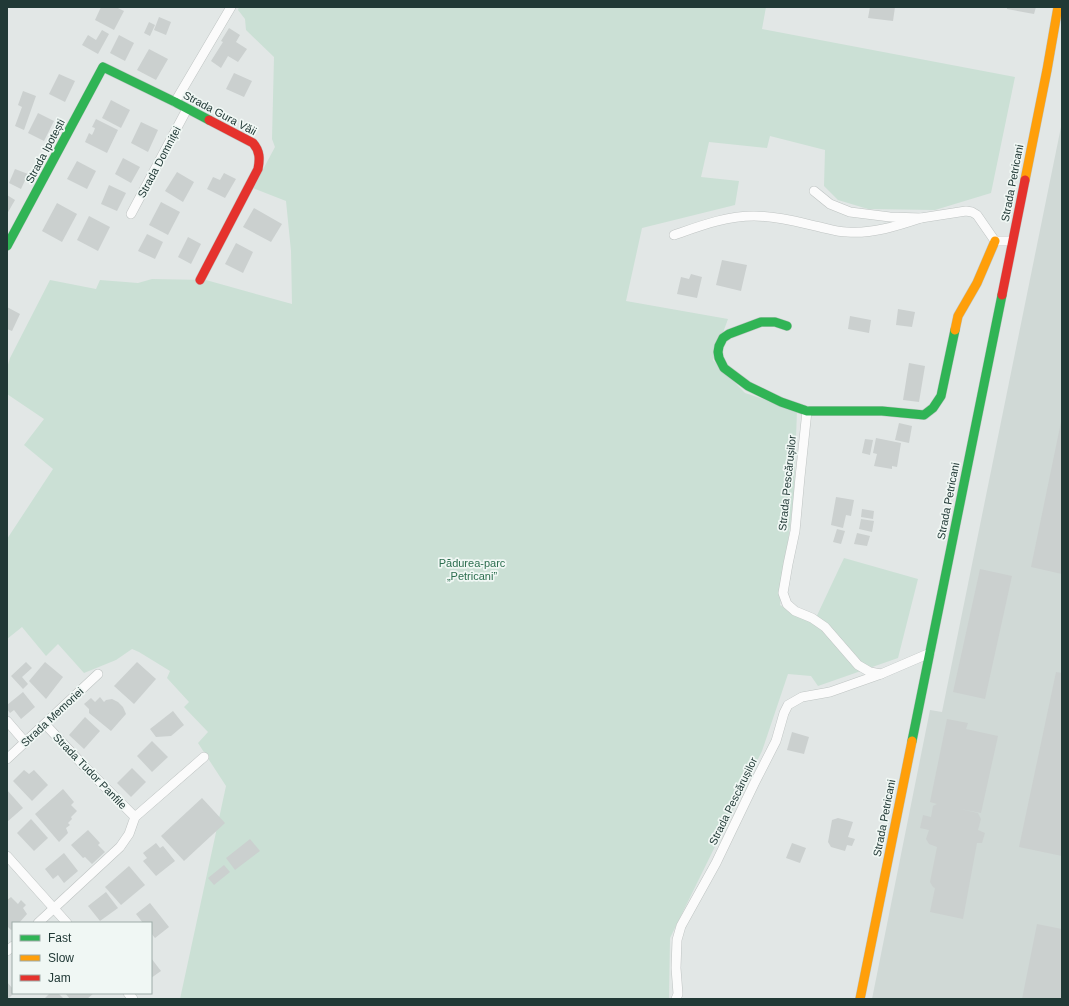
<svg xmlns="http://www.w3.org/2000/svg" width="1069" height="1006" font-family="Arial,sans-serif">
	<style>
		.built { fill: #d0d9d6 }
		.green { fill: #cbe0d5 }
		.building { fill: #cbd0cf }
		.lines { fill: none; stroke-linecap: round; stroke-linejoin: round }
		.street-casing { stroke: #bfc4c3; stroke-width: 10 }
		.fast-casing { stroke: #bec5c3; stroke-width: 10 }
		.slow-casing { stroke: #bec5c3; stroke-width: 10 }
		.jam-casing { stroke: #bec5c3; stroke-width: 10 }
		.street { stroke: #fbfbfb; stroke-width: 9 }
		.fast { stroke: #30b455; stroke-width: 9 }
		.slow { stroke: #ff9f0a; stroke-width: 9 }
		.jam { stroke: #e5322d; stroke-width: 9 }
		.labels { text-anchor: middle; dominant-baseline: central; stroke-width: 3.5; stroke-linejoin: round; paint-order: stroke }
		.street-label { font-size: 11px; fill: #213936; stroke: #f0f7f4 }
		.park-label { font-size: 11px; fill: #2d6e4f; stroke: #f0f7f4 }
	</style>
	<rect width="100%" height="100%" fill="#e2e7e6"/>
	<!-- built -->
	<polygon class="built" points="1062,122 1062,999 872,999 930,710 942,712"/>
	<!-- green -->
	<polygon class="green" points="239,7 766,7 762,29 1015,77 991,193 935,210 868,209 838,200 824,186 825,150 770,136 767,148 709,142 701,177 739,181 735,205 642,228 626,301 728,319 713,360 745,393 797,410 794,495 780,605 813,624 844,558 918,579 898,658 818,686 811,676 788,674 762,751 670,938 669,999 180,999 226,786 198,743 208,732 184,707 189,702 167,678 170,671 139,652 132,649 116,660 84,673 58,644 46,656 22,627 7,639 7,539 53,469 24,445 44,419 7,394 7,368 10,358 50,280 96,289 100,280 138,283 152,279 206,280 292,304 291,251 286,201 253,188 275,147 272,139 274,57 246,30 245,19 238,10"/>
	<!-- building -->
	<g class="building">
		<polygon points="101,7 116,7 124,11 114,30 95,20"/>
		<polygon points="870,7 895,7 893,21 868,18"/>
		<polygon points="1007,7 1036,7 1034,14 1007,9"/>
		<polygon points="159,17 171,22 166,35 154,30"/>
		<polygon points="149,22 155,25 150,36 144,33"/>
		<polygon points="229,28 240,35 236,42 247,49 238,62 228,56 221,68 211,61 223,42 221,41"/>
		<polygon points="102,30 109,34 98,54 82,45 88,35 96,40"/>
		<polygon points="119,35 134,43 125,61 110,53"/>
		<polygon points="149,49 168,59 156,80 137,70"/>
		<polygon points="234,73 252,81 244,97 226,89"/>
		<polygon points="59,74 75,81 65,102 49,94"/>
		<polygon points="23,91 36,96 24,130 15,126 22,107 18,105"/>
		<polygon points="111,100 130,110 121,128 102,118"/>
		<polygon points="38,113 54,121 44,141 28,133"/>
		<polygon points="96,119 118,130 107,153 85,142 89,133 92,135 94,131 95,128 92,127"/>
		<polygon points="141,122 158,130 148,152 131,143"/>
		<polygon points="123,158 140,167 131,183 115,174"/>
		<polygon points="77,161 96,171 87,189 67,179"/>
		<polygon points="15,169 28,174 21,189 9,183"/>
		<polygon points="177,172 194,182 183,202 165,191"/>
		<polygon points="224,173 236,179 225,198 207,189 213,177 220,180"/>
		<polygon points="109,185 126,193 117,211 101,204"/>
		<polygon points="7,195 15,200 7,214"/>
		<polygon points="161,202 180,212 168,235 149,225"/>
		<polygon points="57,203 77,214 62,242 42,231"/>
		<polygon points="254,208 282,224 271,242 243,227"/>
		<polygon points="89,216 110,227 98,251 77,240"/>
		<polygon points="147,234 163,242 155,259 138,251"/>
		<polygon points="188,237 201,244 191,264 178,257"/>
		<polygon points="236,243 253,252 243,273 225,264"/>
		<polygon points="722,260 747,265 741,291 716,285"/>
		<polygon points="691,274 702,277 697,298 677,294 681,277 689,279"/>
		<polygon points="7,307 20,314 12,331 7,329"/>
		<polygon points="898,309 915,312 912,327 896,325"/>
		<polygon points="850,316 871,320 869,333 848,329"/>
		<polygon points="909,363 925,366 919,402 903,400"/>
		<polygon points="1061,422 1062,422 1062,574 1031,567"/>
		<polygon points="899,423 912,426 909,443 895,440"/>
		<polygon points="876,438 901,443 897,467 892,466 892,469 874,466 877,454 873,453"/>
		<polygon points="865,439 873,440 870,455 862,453"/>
		<polygon points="836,497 854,500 851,516 846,515 843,528 831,525"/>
		<polygon points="862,509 874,511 873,519 861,517"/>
		<polygon points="861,519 874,521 872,532 859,529"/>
		<polygon points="837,529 845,531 841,544 833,542"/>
		<polygon points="857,533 870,536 867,546 854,544"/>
		<polygon points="980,569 1012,576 985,699 953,692"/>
		<polygon points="26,662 32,668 22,677 28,684 23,689 11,676"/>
		<polygon points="45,662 63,677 46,699 29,681"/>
		<polygon points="137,662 156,679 134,704 114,686"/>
		<polygon points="1056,672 1062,673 1062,856 1019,847"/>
		<polygon points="23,692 35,707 21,719 14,710 10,713 7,709 7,705"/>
		<polygon points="100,697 104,702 106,700 112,699 118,702 123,707 126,714 111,731 89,713 89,709 84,704 91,698 95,702"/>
		<polygon points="173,711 184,725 171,736 156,737 150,729"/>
		<polygon points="85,717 100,731 84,749 69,735"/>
		<polygon points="947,719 968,723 966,729 998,736 981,813 960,809 978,813 981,819 978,830 985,833 982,843 977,843 963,919 930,912 935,888 933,887 930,882 937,847 929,844 926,839 929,830 920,828 923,815 931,817 933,806 937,804 930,802"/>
		<polygon points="792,732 809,737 804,754 787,750"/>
		<polygon points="152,741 168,757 152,772 137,756"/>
		<polygon points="132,768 146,782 131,797 117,783"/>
		<polygon points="24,770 29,774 34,770 48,785 32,801 13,781"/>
		<polygon points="63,789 74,802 71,805 77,811 71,817 72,819 68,823 70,825 66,828 68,833 59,842 35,814"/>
		<polygon points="7,790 23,808 7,822"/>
		<polygon points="202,798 225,823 184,861 161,836"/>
		<polygon points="838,818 853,822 848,837 855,839 852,846 847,845 845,851 831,847 828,842 832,820"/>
		<polygon points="31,819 48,838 34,851 17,833"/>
		<polygon points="88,830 100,843 98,845 105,852 92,864 85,857 83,858 71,845"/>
		<polygon points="250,839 260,851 235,870 226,858"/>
		<polygon points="156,843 160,848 163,846 175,861 156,876 143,861 147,858 143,853"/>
		<polygon points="792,843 806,848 800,863 786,858"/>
		<polygon points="64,853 78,871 64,883 58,875 53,879 45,869"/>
		<polygon points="224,865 230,872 214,885 208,878"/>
		<polygon points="129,866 145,885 121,905 105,887"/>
		<polygon points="106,892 118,908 100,921 88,906"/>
		<polygon points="11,897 18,904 21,900 26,905 23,908 27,914 19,923 13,923 13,929 11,930 7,926 7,900"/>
		<polygon points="150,903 169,927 155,938 151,933 151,923 143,923 136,914"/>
		<polygon points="1037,924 1062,929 1062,999 1022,999"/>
		<polygon points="151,958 161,971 151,978"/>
		<polygon points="7,982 13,989 13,993 14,993 8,999 7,999"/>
		<polygon points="50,993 58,993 64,999 44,999"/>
		<polygon points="65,993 94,993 87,999 70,999"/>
	</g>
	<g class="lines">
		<defs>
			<g id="street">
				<polyline points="175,102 231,7"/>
				<polyline points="814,191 830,204 850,212 890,217 921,218 966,211 972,212 977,215 995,241 1012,241"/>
				<polyline points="131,214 187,109"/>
				<path d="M 674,235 C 700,226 726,216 754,216 C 776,216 798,222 820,227 C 829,229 838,232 847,232 C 872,234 897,226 921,218"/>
				<polyline points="807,411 800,477 795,531 788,564 783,593 787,604 795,611 812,618 825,627 858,665 870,672 881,674 930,653"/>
				<polyline points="7,721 25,742"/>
				<polyline points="45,724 84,766 135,817"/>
				<polyline points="7,759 98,674"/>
				<polyline points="7,856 67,923"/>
				<polyline points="38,923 120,847 129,834 135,817 204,757"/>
				<polyline points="7,951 13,946"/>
				<polyline points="128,993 133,999"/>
				<polyline points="676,999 678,994 676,968 677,940 681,926 716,863 754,784 776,741 784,713 788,705 802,697 830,692 881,674"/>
			</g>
			<g id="fast">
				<polyline points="7,246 103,67 175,102 209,120"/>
				<polyline points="787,326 775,322 761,322 729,334 723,338 719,346 718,352 719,358 724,368 748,386 781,402 807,411 882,411 924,415 933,408 941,396 955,330"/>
				<polyline points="912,741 1002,295"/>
			</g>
			<g id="slow">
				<polyline points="1025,180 1047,70 1058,7"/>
				<polyline points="955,330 958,316 977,283 995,241"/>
				<polyline points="860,999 912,741"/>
			</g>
			<g id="jam">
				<path d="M 200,280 L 258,169 C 260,159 260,151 253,143 L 209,120"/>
				<polyline points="1002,295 1025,180"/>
			</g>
		</defs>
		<!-- street casing -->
		<use href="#street" class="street-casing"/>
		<!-- fast casing -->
		<use href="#fast" class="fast-casing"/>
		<!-- slow casing -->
		<use href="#slow" class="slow-casing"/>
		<!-- jam casing -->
		<use href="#jam" class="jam-casing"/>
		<!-- street -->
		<use href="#street" class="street"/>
		<!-- fast -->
		<use href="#fast" class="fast"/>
		<!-- slow -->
		<use href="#slow" class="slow"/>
		<!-- jam -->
		<use href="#jam" class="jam"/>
	</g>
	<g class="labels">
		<!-- street labels -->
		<g class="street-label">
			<text transform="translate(220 113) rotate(28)">Strada Gura Văii</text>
			<text transform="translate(45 151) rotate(-62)">Strada Ipotești</text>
			<text transform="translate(159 162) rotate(-62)">Strada Domniței</text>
			<text transform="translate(1012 183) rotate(-79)">Strada Petricani</text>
			<text transform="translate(787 483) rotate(-84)">Strada Pescărușilor</text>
			<text transform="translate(948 501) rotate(-79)">Strada Petricani</text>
			<text transform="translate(52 717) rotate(-43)">Strada Memoriei</text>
			<text transform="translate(90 771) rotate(46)">Strada Tudor Panfile</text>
			<text transform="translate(733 801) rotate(-64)">Strada Pescărușilor</text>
			<text transform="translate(884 818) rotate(-79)">Strada Petricani</text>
		</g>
		<!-- park labels -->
		<g class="park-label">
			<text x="472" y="563">Pădurea-parc<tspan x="472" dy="13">„Petricani”</tspan></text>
		</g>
	</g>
	<!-- border -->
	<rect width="1069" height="1006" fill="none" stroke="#213936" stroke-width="16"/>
	<!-- legend -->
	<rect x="12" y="922" width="140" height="72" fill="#f0f7f4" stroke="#9daba8"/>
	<rect x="20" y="935" width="20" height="6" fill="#30b455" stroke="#9daba8"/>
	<text x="48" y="942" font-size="12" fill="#213936">Fast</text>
	<rect x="20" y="955" width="20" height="6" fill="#ff9f0a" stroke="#9daba8"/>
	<text x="48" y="962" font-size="12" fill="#213936">Slow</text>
	<rect x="20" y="975" width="20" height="6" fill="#e5322d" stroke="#9daba8"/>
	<text x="48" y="982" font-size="12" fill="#213936">Jam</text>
</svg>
